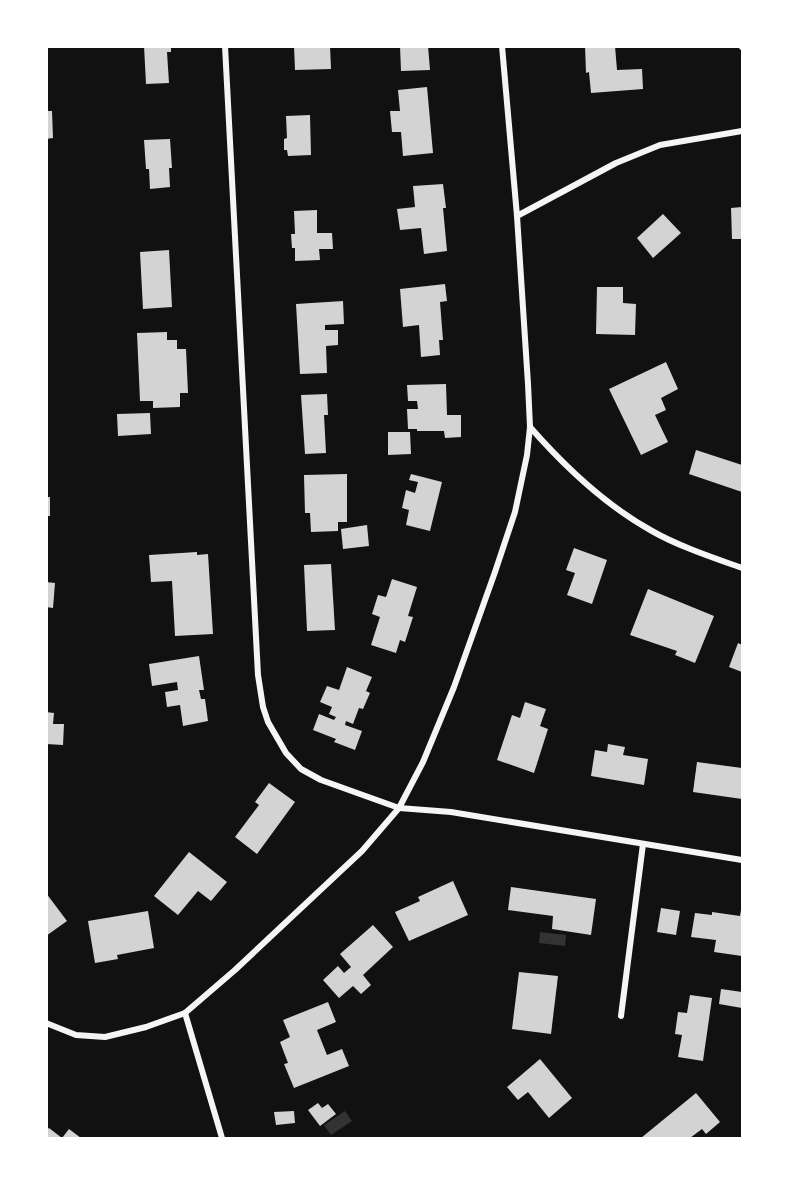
<svg xmlns="http://www.w3.org/2000/svg" width="789" height="1185" font-family="'Space Grotesk',sans-serif">
	<style>
		.water { fill: #333 }
		.building { fill: #d3d3d3 }
		.lines { fill: none; stroke-linecap: round; stroke-linejoin: round }
		.minor { stroke: #f5f5f5; stroke-width: 6 }
	</style>
	<rect width="100%" height="100%" fill="#111"/>
	<!-- water -->
	<g class="water">
		<polygon points="540,932 566,935 565,946 539,943"/>
		<polygon points="345,1111 352,1121 331,1135 324,1125"/>
	</g>
	<!-- building -->
	<g class="building">
		<polygon points="144,46 171,46 171,52 167,52 169,83 146,84"/>
		<polygon points="294,46 330,46 331,69 295,70"/>
		<polygon points="400,46 428,46 430,70 401,71"/>
		<polygon points="585,46 615,46 617,70 642,69 643,89 591,93 589,72 586,73"/>
		<polygon points="427,87 433,153 403,156 401,132 392,132 390,111 400,111 398,90"/>
		<polygon points="46,111 52,111 53,138 46,139"/>
		<polygon points="310,115 311,155 288,156 287,150 284,150 284,139 287,138 286,116"/>
		<polygon points="170,139 172,168 169,168 170,187 150,189 149,169 146,169 144,140"/>
		<polygon points="443,184 446,208 443,208 447,251 424,254 421,228 400,230 397,209 415,207 413,186"/>
		<polygon points="742,207 742,239 732,239 731,208"/>
		<polygon points="317,210 317,233 332,233 333,249 319,249 320,260 295,261 295,248 292,248 291,234 295,234 294,211"/>
		<polygon points="663,214 681,233 653,258 637,238"/>
		<polygon points="169,250 172,307 143,309 140,252"/>
		<polygon points="445,284 447,301 440,302 443,340 439,340 440,355 421,357 419,325 403,327 400,289"/>
		<polygon points="597,287 623,287 623,303 636,304 635,335 596,334"/>
		<polygon points="343,301 344,324 325,325 325,330 338,330 338,345 326,346 327,373 300,374 296,304"/>
		<polygon points="167,332 167,340 177,340 177,349 186,349 188,393 180,393 180,407 153,408 153,401 140,401 137,333"/>
		<polygon points="666,362 678,389 661,398 666,410 655,415 668,442 641,455 609,389"/>
		<polygon points="446,384 447,415 461,415 461,437 445,438 444,431 417,431 417,429 408,429 407,409 418,409 417,401 408,401 407,385"/>
		<polygon points="327,394 328,415 324,415 326,453 305,454 301,395"/>
		<polygon points="150,413 151,434 118,436 117,414"/>
		<polygon points="388,432 410,432 411,454 388,455"/>
		<polygon points="696,450 742,465 742,492 689,474"/>
		<polygon points="347,474 347,522 338,522 338,531 311,532 310,513 305,513 304,475"/>
		<polygon points="411,474 442,482 430,531 406,525 409,510 402,508 406,490 415,493 418,482 409,480"/>
		<rect x="46" y="497" width="4" height="19"/>
		<polygon points="367,525 369,546 343,549 341,529"/>
		<polygon points="574,548 607,560 592,604 567,595 575,573 566,570"/>
		<polygon points="197,552 197,555 208,554 213,634 175,636 172,581 151,582 149,555"/>
		<polygon points="331,564 335,630 307,631 304,565"/>
		<polygon points="392,579 417,587 408,616 413,617 405,642 400,640 396,653 371,645 380,617 372,614 378,595 386,597"/>
		<polygon points="46,582 55,583 53,608 46,607"/>
		<polygon points="648,589 714,616 695,663 675,655 677,651 630,635"/>
		<polygon points="738,643 742,645 742,672 729,667"/>
		<polygon points="199,656 204,690 199,690 201,699 205,699 208,721 183,726 180,705 167,707 165,692 178,690 177,682 152,686 149,664"/>
		<polygon points="347,667 372,677 366,691 370,693 363,709 359,708 353,724 346,721 345,725 362,731 355,750 334,742 336,739 313,730 319,714 334,720 336,717 329,714 332,707 320,702 327,686 339,690"/>
		<polygon points="525,702 546,709 540,726 548,729 534,773 497,760 512,715 520,718"/>
		<polygon points="46,712 54,713 53,724 64,724 63,745 46,744"/>
		<polygon points="608,744 625,747 623,755 648,759 644,785 591,776 595,750 607,752"/>
		<polygon points="697,762 742,768 742,799 693,792"/>
		<polygon points="269,783 295,802 257,854 235,837 259,805 255,802"/>
		<polygon points="189,852 227,882 211,901 198,891 178,915 154,896"/>
		<polygon points="453,881 468,915 409,941 395,912 420,901 418,897"/>
		<polygon points="511,887 596,899 591,935 552,929 553,916 508,910"/>
		<polygon points="46,893 67,921 46,936"/>
		<polygon points="661,908 680,911 676,935 657,932"/>
		<polygon points="741,910 742,910 742,956 714,952 716,940 691,937 695,913 712,915 712,912 740,916"/>
		<polygon points="148,911 154,948 117,955 118,959 95,963 88,921"/>
		<polygon points="373,925 393,947 363,975 371,985 361,994 353,986 339,998 323,980 338,966 344,973 351,967 340,954"/>
		<polygon points="519,972 558,976 551,1034 512,1029"/>
		<polygon points="721,989 742,992 742,1008 719,1004"/>
		<polygon points="690,995 712,998 703,1061 678,1057 682,1035 675,1034 678,1012 687,1013"/>
		<polygon points="328,1002 336,1022 317,1030 327,1055 342,1049 349,1066 294,1088 284,1064 288,1063 280,1042 290,1037 283,1020"/>
		<polygon points="540,1059 572,1098 549,1118 528,1092 518,1100 507,1087"/>
		<polygon points="696,1093 720,1122 706,1134 702,1129 690,1138 641,1138"/>
		<polygon points="318,1103 322,1108 328,1104 336,1114 320,1126 308,1110"/>
		<polygon points="294,1111 295,1123 276,1125 274,1112"/>
		<polygon points="49,1128 62,1138 69,1129 81,1138 46,1138 46,1130"/>
	</g>
	<g class="lines">
		<!-- minor -->
		<g class="minor">
			<polyline points="225,46 258,675 263,707 268,722 286,753 301,769 321,780 399,808 451,812 742,860"/>
			<polyline points="742,46 742,47"/>
			<polyline points="517,216 616,163 660,145 742,131"/>
			<path d="M 530,427 C 565,467 605,505 652,531 C 678,546 714,558 742,568"/>
			<polyline points="185,1013 222,1138"/>
			<polyline points="621,1016 643,844"/>
			<polyline points="46,1023 76,1035 105,1037 146,1027 185,1013 235,970 362,851 399,808 423,762 454,687 495,572 515,512 527,455 530,427 528,384 517,216 502,46"/>
		</g>
	</g>
	<!-- border -->
	<rect width="789" height="1185" fill="none" stroke="#ffffff" stroke-width="96"/>
</svg>
